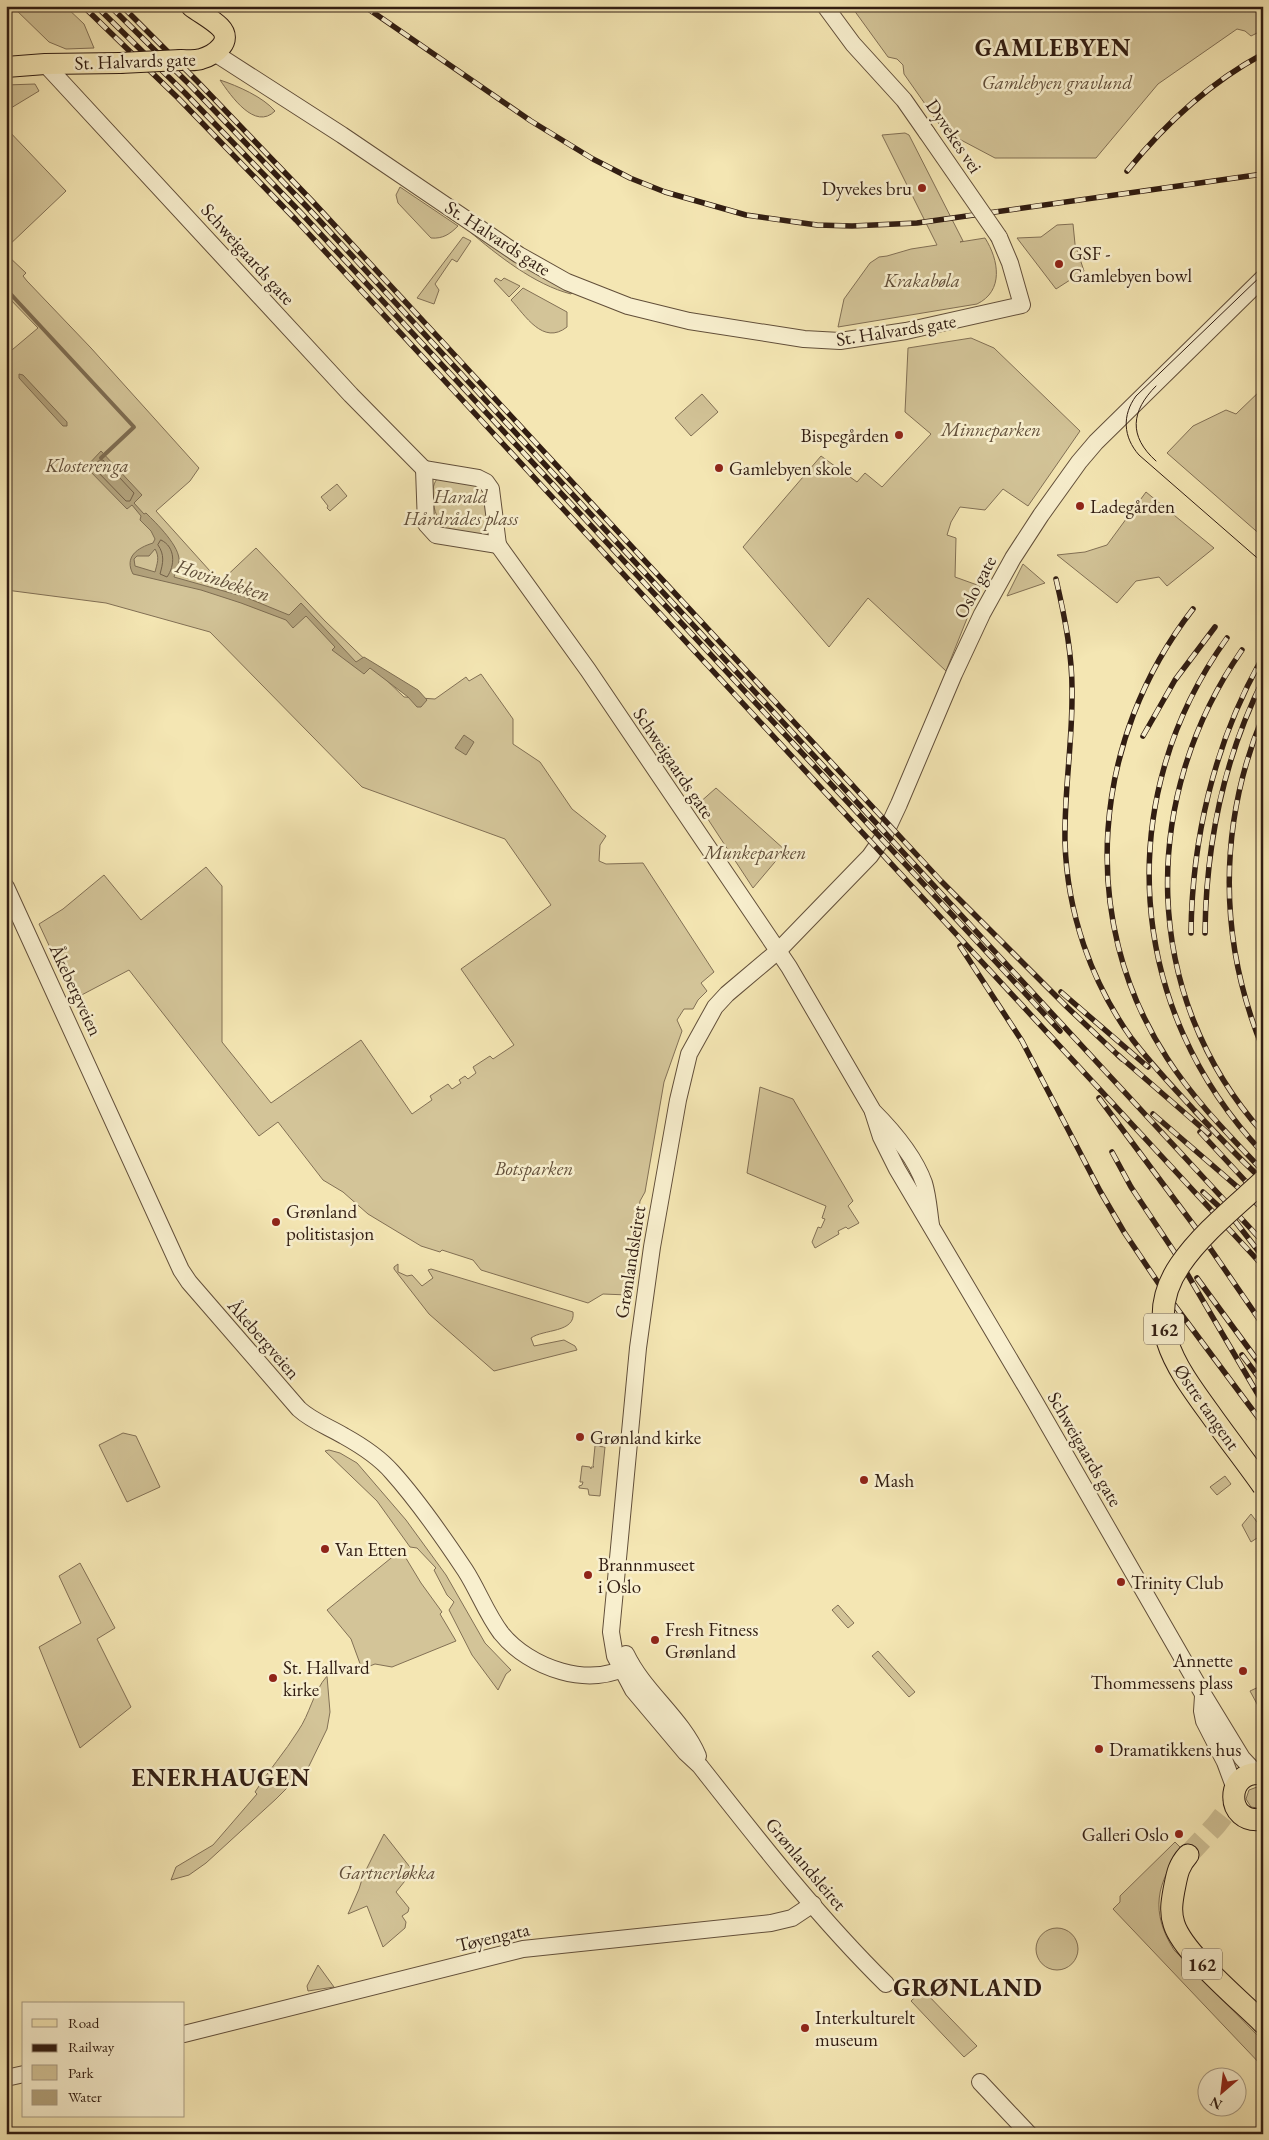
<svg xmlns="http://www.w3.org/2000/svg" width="1269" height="2140" font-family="'EB Garamond',serif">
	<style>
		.green { fill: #d3c498; stroke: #827055 }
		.water { fill: #b2a27c; stroke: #7e6d52; fill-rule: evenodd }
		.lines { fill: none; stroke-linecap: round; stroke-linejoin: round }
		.shore { stroke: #726047; stroke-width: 1 }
		.stream { stroke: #7e6d52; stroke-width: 4 }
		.trunk-tunnel { stroke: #cdbe93; stroke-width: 21; stroke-dasharray: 21 11; stroke-linecap: butt }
		.tertiary-casing { stroke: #624f3a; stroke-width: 18 }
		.primary-casing { stroke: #311d12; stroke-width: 22 }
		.trunk-casing { stroke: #311d12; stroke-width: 23 }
		.tertiary { stroke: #f8efce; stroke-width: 16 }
		.primary { stroke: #f4e6b3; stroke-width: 20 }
		.trunk { stroke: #f4e6b3; stroke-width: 21 }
		.tram { stroke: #311d12; stroke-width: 1 }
		.rail-casing { stroke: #311d12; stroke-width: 5.5 }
		.rail { stroke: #f8efce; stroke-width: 4; stroke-dasharray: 11; stroke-linecap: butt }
		.tertiary-bridge-casing { stroke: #624f3a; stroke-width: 18; stroke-linecap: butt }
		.primary-bridge-casing { stroke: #311d12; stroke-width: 22; stroke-linecap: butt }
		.trunk-bridge-casing { stroke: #311d12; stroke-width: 23; stroke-linecap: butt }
		.tertiary-bridge { stroke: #f8efce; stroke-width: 16 }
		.primary-bridge { stroke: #f4e6b3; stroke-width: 20 }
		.trunk-bridge { stroke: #f4e6b3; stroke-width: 21 }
		.poi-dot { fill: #8f2418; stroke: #f8efce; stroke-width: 2 }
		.labels { text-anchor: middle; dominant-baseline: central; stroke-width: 5; stroke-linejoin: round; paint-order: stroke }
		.shield { fill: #f8efce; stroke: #6d5c4a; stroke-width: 1 }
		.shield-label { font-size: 18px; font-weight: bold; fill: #311d12 }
		.street-label { font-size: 19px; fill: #311d12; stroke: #f8efce }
		.park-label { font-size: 19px; font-style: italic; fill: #624f3a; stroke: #f8efce }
		.poi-label { font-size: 19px; fill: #311d12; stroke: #f8efce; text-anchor: start }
		.water-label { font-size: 20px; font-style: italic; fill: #5e4c37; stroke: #f8efce }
		.district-label { font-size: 24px; font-weight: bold; letter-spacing: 1px; fill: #311d12; stroke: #f8efce }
	</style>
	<rect width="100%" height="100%" fill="#f4e6b3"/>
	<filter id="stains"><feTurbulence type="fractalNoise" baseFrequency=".004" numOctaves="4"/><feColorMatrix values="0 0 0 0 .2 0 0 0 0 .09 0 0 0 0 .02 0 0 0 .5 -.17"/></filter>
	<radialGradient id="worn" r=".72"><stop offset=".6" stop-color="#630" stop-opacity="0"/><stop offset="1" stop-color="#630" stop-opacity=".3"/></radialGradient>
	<!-- green -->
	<g class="green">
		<polygon points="12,6 65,6 84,24 94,48 66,49 49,42"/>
		<polygon points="851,6 1263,6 1263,30 1251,36 1245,31 1237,29 1158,84 1096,158 995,158 944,131 904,74 903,65 897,59 888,57"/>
		<path d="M 220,80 C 238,86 263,97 275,111 C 255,131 231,96 220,80 Z"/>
		<polygon points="35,84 39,91 6,111 6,85"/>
		<polygon points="6,128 66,191 6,248"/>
		<path d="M 905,133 L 909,135 L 963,241 L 960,242 L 985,238 C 999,260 1004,291 977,304 L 838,327 L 844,299 L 870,263 L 879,257 L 887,256 L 911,249 L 937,245 L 882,135 Z"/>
		<path d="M 400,187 L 458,226 C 450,234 443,239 431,238 L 398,203 L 396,195 Z"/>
		<polygon points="1073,224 1075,244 1084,271 1056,289 1017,238 1041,237 1057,225"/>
		<path d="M 469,231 L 573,292 L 571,294 C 535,285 497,255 469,231 Z"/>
		<polygon points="463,237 471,241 457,262 452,259 435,284 439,290 434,304 417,298"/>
		<polygon points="6,254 26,273 23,276 27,281 91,348 199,468 190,481 156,511 210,571 218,584 256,548 325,621 404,697 435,699 466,677 469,681 481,674 513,719 513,744 540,762 572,809 606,836 600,845 599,861 606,864 643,863 714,972 701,983 707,991 698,1000 693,1009 684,1009 677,1020 682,1031 664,1082 645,1192 640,1201 628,1295 603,1294 588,1303 481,1270 473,1260 442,1250 440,1252 421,1246 368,1214 343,1192 323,1180 278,1122 259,1136 129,970 74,999 39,924 63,909 104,875 141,920 206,867 222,886 222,1042 271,1103 361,1040 412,1114 432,1100 430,1096 448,1084 452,1089 461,1083 459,1080 465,1076 468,1079 476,1073 473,1067 490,1056 493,1059 514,1045 461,969 551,905 505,839 362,787 210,632 106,603 6,590 6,355 38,328 6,295"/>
		<polygon points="496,278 501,281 504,278 520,286 509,297 494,281"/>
		<path d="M 523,288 L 567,312 L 567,327 C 543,346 525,315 511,300 Z"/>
		<polygon points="971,338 994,348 1080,431 1028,506 1003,489 985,510 960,507 951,522 947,535 956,538 955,577 980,586 946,671 868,598 829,647 743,547 821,456 857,482 865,473 882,487 931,434 905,412 908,348"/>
		<polygon points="1263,388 1263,537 1167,453 1193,426 1226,410 1236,414"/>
		<polygon points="702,394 718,412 691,436 675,418"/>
		<path d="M 437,479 L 477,484 L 484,491 L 490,534 L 487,537 L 445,528 C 434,519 428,490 437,479 Z"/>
		<polygon points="337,484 347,496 330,511 327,508 328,506 321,497"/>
		<polygon points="1146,492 1214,548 1167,586 1159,577 1136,581 1117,603 1057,555 1085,552 1107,545"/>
		<polygon points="1023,564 1045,583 1007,596"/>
		<polygon points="716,788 785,850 753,888 698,804"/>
		<polygon points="760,1087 793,1099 853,1201 848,1206 859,1223 848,1229 846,1227 838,1231 839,1234 815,1248 812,1242 818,1227 821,1228 825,1219 822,1218 826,1206 747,1173"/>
		<path d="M 398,1264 L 398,1272 L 407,1276 L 412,1275 L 422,1286 L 433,1278 L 428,1270 L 431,1269 L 573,1312 C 576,1333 543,1329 531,1338 L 534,1346 L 564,1340 L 575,1346 L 577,1350 L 494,1371 L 429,1314 L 394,1269 L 394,1267 Z"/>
		<polygon points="123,1433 136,1436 160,1487 127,1502 99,1445"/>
		<polygon points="595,1446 605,1447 600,1496 589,1495 588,1489 579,1488 579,1486 582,1485 583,1482 580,1482 582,1466 590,1467 591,1469 591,1467 594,1467 593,1466"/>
		<polygon points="329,1450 340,1453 357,1463 406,1520 446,1575 485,1643 511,1670 506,1674 498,1690 472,1655 449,1610 454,1602 447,1595 434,1570 436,1568 417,1548 410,1547 377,1501 325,1451"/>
		<polygon points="1225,1476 1231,1484 1217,1495 1210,1487"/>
		<polygon points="1251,1514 1263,1530 1263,1534 1251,1542 1242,1525"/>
		<polygon points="401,1550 421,1583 442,1612 440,1614 456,1641 392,1667 375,1664 362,1669 351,1639 327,1610"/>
		<polygon points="80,1563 115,1628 97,1639 131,1707 80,1748 39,1647 81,1623 59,1576"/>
		<polygon points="838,1605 854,1623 848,1628 832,1610"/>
		<polygon points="878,1651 915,1692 909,1697 872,1656"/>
		<path d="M 327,1676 L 330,1712 L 327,1729 L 309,1766 L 276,1799 L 206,1863 L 189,1875 L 171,1880 L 176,1867 L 213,1845 L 257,1794 L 255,1792 C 268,1771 285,1752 298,1731 C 310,1714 313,1692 327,1676 Z"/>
		<polygon points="1263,1685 1263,1715 1250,1691"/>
		<polygon points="1257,1787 1263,1788 1263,1806 1258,1808 1251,1807 1246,1799 1249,1790"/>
		<polygon points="384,1834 413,1871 396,1892 409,1908 408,1912 402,1916 406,1922 405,1928 383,1947 367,1906 348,1914 359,1889 363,1876"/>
		<path d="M 1175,1842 L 1182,1849 C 1156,1883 1150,1912 1174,1950 L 1263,2041 L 1263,2067 L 1113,1909 L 1120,1902 L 1120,1896 Z"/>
		<circle cx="1057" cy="1949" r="21"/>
		<polygon points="318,1965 334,1987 308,1991 307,1986"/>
		<polygon points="923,1990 977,2046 964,2057 911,2001"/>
	</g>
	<!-- water -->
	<g class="water">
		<polygon points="19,374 23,375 67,422 67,426 63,426 19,378"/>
		<path d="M 101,451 L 142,495 L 134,503 L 144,514 L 146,513 C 156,523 181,547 179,562 C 178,567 175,572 174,577 L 245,597 L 289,615 L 301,603 L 356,662 L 364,657 L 418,690 L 427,700 L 421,707 L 417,707 L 408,697 L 370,668 L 364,674 L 332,650 L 335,647 L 306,616 L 293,628 L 286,620 L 241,603 L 201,590 L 133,574 C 124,557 137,548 153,543 L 155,539 L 151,531 L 140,520 L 141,516 L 132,505 L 127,509 L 86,467 ZM 155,549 C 160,557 157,564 155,572 L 135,566 L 134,559 L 137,556 L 149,556 Z"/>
		<polygon points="464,735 474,742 466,755 455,748"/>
	</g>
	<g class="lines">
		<!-- shore -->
		<g class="shore">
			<polygon points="100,460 103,460 134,493 130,501 126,501 94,468 94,466"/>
			<path d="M 161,540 C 176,547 175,566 167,577 L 160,574 C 163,563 165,555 158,545 Z"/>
		</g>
		<!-- stream -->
		<polyline class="stream" points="6,289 134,427 101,458"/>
		<!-- trunk-tunnel -->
		<polyline class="trunk-tunnel" points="1188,1855 1216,1825 1234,1802"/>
		<defs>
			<g id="tertiary">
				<polyline points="825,6 853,44 904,100 927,133"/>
				<polyline points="213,52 342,135 519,255 567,282 628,306 689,321 804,339 840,341 906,331 1022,305 1010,263 999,237"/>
				<polyline points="45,64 351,395 424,469"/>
				<polyline points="424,469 426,524 436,535 498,545"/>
				<polyline points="424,469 478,478 486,482 491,489 498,545"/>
				<path d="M 498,545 L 588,670 L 789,967 L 873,1111 C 893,1131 914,1155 924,1183 C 928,1196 929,1212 931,1225"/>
				<path d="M 6,887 L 181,1270 L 189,1282 L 299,1409 C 312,1421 329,1427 344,1436 C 362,1446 379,1457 392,1472 C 419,1502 443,1537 465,1570 C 478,1590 486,1613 501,1633 C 529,1668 591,1690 631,1664"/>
				<polyline points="873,1112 881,1137 897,1169 1035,1402 1203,1694 1242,1758 1256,1773"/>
				<path d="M 626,1654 C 644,1692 682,1718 698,1756"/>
				<polyline points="1203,1696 1202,1711 1204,1721 1225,1762 1235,1789"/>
				<path d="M 886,1984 C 818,1917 759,1841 700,1766 L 686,1753 L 633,1690 L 615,1656 L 611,1632 L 638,1348 L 652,1247 L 678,1100 L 689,1054 L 715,1007 L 727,994 L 778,951 L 870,856 L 884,836 L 899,804 L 954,674 L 982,614 L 1013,558 L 1041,515 L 1079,462 L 1096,442 L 1263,278"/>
				<polyline points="184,2034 523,1949 771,1923 792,1918 813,1904"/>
				<polyline points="6,2078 24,2074"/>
				<polyline points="980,2082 1029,2134"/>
			</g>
			<g id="primary">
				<path d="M 181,60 C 188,60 195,61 201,59 C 215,55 234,41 220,27 C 212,19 200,13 191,6"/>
				<polyline points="6,67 45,64 120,63"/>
			</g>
			<g id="trunk">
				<path d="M 1263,1774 C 1224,1768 1224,1826 1263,1819"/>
				<path d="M 1188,1855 C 1178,1866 1177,1875 1174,1890 C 1172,1901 1170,1912 1174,1924 C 1183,1953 1240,2000 1263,2023"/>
			</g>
		</defs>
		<!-- tertiary casing -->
		<use href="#tertiary" class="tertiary-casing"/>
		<!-- primary casing -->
		<use href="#primary" class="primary-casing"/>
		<!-- trunk casing -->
		<use href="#trunk" class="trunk-casing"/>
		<!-- tertiary -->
		<use href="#tertiary" class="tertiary"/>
		<!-- primary -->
		<use href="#primary" class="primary"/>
		<!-- trunk -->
		<use href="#trunk" class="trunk"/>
		<!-- tram -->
		<g class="tram">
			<path d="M 1263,274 L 1136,396 C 1122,415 1123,437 1139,455 L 1263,563"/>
			<path d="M 1156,461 C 1128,436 1131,411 1156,386"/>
		</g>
		<defs>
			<g id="rail">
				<polyline points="83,6 178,98 296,220 1263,1266"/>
				<polyline points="96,6 185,93 302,214 1060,1031"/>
				<polyline points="110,6 191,86 308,208 1263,1242"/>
				<polyline points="122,6 197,81 314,203 941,881 1067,1007 1122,1059"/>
				<polyline points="364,6 531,121 593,159 630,178 665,192 746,215 817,225 852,226 917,223 1263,174"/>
				<path d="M 1127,171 C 1165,124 1209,83 1263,54"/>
				<path d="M 1056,579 C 1065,618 1073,657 1072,698 C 1072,746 1064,794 1065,842 C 1067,912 1091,982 1132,1039 C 1151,1064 1173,1087 1194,1110 C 1217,1134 1238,1158 1263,1180"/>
				<path d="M 1193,609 C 1092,739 1076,918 1167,1058 C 1194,1100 1229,1135 1263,1171"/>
				<path d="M 1227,638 C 1111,799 1126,1009 1263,1153"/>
				<path d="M 1242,650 C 1139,798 1140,995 1263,1133"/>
				<path d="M 1263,716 C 1218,825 1218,940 1263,1049"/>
				<polyline points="1143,736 1175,680 1215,627"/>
				<path d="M 1191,933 C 1192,839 1214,745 1260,662"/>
				<path d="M 1205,933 C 1206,844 1223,760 1263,680"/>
				<polyline points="960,946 1022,1041 1100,1191 1124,1232 1161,1287 1263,1424"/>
				<polyline points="1061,992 1148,1067"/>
				<polyline points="1118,1055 1209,1134"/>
				<polyline points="1099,1098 1201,1235 1263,1325"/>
				<polyline points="1153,1114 1263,1209"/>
				<polyline points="1200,1132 1263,1200"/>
				<polyline points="1112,1152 1131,1187 1175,1253 1263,1403"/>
				<polyline points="1203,1192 1235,1221"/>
				<polyline points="1235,1221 1263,1257"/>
				<polyline points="1197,1278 1263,1368"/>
				<polyline points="1242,1355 1263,1383"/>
			</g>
		</defs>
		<!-- rail casing -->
		<use href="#rail" class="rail-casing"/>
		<!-- rail -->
		<use href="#rail" class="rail"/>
		<defs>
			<polyline id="tertiary-bridge" points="927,133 999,237"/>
			<polyline id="primary-bridge" points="120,63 181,60"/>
			<path id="trunk-bridge" d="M 1263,1181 C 1235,1207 1202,1233 1180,1265 C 1141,1322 1177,1368 1211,1415 C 1228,1439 1246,1462 1263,1486"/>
		</defs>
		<!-- tertiary-bridge casing -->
		<use href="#tertiary-bridge" class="tertiary-bridge-casing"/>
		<!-- primary-bridge casing -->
		<use href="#primary-bridge" class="primary-bridge-casing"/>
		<!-- trunk-bridge casing -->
		<use href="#trunk-bridge" class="trunk-bridge-casing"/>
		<!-- tertiary-bridge -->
		<use href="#tertiary-bridge" class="tertiary-bridge"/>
		<!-- primary-bridge -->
		<use href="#primary-bridge" class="primary-bridge"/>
		<!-- trunk-bridge -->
		<use href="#trunk-bridge" class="trunk-bridge"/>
	</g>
	<!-- markers -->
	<g class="poi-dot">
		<circle cx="922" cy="188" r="5"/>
		<circle cx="1059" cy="264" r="5"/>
		<circle cx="899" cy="435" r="5"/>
		<circle cx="719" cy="468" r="5"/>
		<circle cx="1080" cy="506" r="5"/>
		<circle cx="276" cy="1222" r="5"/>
		<circle cx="580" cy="1437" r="5"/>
		<circle cx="864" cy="1480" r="5"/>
		<circle cx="325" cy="1549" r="5"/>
		<circle cx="588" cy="1575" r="5"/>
		<circle cx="1121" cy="1582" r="5"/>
		<circle cx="655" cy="1640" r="5"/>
		<circle cx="1243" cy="1671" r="5"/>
		<circle cx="273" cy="1678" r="5"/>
		<circle cx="1099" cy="1749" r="5"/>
		<circle cx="1179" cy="1834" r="5"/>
		<circle cx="805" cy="2028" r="5"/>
	</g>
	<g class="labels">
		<!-- shield labels -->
		<g class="shield">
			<rect x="1144" y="1313.5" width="40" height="31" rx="4"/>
			<rect x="1182" y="1948.5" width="40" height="31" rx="4"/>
		</g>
		<g class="shield-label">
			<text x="1164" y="1329">162</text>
			<text x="1202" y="1964">162</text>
		</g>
		<!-- street labels -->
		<g class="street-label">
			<text transform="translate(135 61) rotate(-2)">St. Halvards gate</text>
			<text transform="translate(954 136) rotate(56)">Dyvekes vei</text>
			<text transform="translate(498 238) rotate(33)">St. Halvards gate</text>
			<text transform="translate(248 254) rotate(48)">Schweigaards gate</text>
			<text transform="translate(896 330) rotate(-9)">St. Halvards gate</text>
			<text transform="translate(975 587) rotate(-62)">Oslo gate</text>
			<text transform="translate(674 763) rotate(56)">Schweigaards gate</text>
			<text transform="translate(76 990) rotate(65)">Åkebergveien</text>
			<text transform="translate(630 1262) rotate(-81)">Grønlandsleiret</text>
			<text transform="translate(264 1339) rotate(49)">Åkebergveien</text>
			<text transform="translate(1207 1407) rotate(55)">Østre tangent</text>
			<text transform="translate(1085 1449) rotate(60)">Schweigaards gate</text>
			<text transform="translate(806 1864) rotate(50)">Grønlandsleiret</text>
			<text transform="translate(493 1937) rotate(-13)">Tøyengata</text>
		</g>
		<!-- park labels -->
		<g class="park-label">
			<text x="1057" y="82">Gamlebyen gravlund</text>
			<text x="922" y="280">Krakabøla</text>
			<text x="991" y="429">Minneparken</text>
			<text x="87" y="465">Klosterenga</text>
			<text x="461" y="496">Harald<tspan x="461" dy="22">Hårdrådes plass</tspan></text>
			<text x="755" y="852">Munkeparken</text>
			<text x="534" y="1168">Botsparken</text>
			<text x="387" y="1872">Gartnerløkka</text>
		</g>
		<!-- poi labels -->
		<g class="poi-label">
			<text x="912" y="188" text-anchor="end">Dyvekes bru</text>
			<text x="1069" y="253">GSF -<tspan x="1069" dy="22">Gamlebyen bowl</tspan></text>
			<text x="889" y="435" text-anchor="end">Bispegården</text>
			<text x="729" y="468">Gamlebyen skole</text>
			<text x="1090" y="506">Ladegården</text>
			<text x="286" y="1211">Grønland<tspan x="286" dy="22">politistasjon</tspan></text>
			<text x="590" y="1437">Grønland kirke</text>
			<text x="874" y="1480">Mash</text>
			<text x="335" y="1549">Van Etten</text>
			<text x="598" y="1564">Brannmuseet<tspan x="598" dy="22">i Oslo</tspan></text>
			<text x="1131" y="1582">Trinity Club</text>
			<text x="665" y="1629">Fresh Fitness<tspan x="665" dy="22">Grønland</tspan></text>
			<text x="1233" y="1660" text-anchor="end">Annette<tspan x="1233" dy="22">Thommessens plass</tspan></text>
			<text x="283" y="1667">St. Hallvard<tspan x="283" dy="22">kirke</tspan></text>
			<text x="1109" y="1749">Dramatikkens hus</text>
			<text x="1169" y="1834" text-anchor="end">Galleri Oslo</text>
			<text x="815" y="2017">Interkulturelt<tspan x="815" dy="22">museum</tspan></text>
		</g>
		<!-- water labels -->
		<g class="water-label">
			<text transform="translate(223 580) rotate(18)">Hovinbekken</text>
		</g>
		<!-- district labels -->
		<g class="district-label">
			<text x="1053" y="47">GAMLEBYEN</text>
			<text x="221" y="1777">ENERHAUGEN</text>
			<text x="968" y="1987">GRØNLAND</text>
		</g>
	</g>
	<!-- margin -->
	<rect width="1269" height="2140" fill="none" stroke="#f4e6b3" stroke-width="25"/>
	<rect x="8" y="8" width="1254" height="2125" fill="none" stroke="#311d12" stroke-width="2.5"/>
	<rect x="12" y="12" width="1244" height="2115" fill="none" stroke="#311d12"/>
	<!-- legend -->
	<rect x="22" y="2002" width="162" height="115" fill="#f8efce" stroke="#a89b83"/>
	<rect x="32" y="2019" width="25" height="8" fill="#f4e6b3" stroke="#a89b83"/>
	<text x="68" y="2028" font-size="15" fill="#311d12">Road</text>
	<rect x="32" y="2044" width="25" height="8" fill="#311d12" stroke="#a89b83"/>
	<text x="68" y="2052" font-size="15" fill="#311d12">Railway</text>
	<rect x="32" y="2065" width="25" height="15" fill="#d3c498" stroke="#a89b83"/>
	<text x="68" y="2078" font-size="15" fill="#311d12">Park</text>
	<rect x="32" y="2090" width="25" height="15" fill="#b2a27c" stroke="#a89b83"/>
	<text x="68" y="2102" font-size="15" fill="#311d12">Water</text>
	<!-- north arrow -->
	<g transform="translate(1222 2092) rotate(208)"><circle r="24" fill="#f8efce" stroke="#a89b83"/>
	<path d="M0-4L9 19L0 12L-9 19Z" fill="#8f2418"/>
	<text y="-8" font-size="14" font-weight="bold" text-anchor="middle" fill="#311d12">N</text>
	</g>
	<rect width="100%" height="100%" filter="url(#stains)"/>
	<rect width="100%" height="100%" fill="url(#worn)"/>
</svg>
